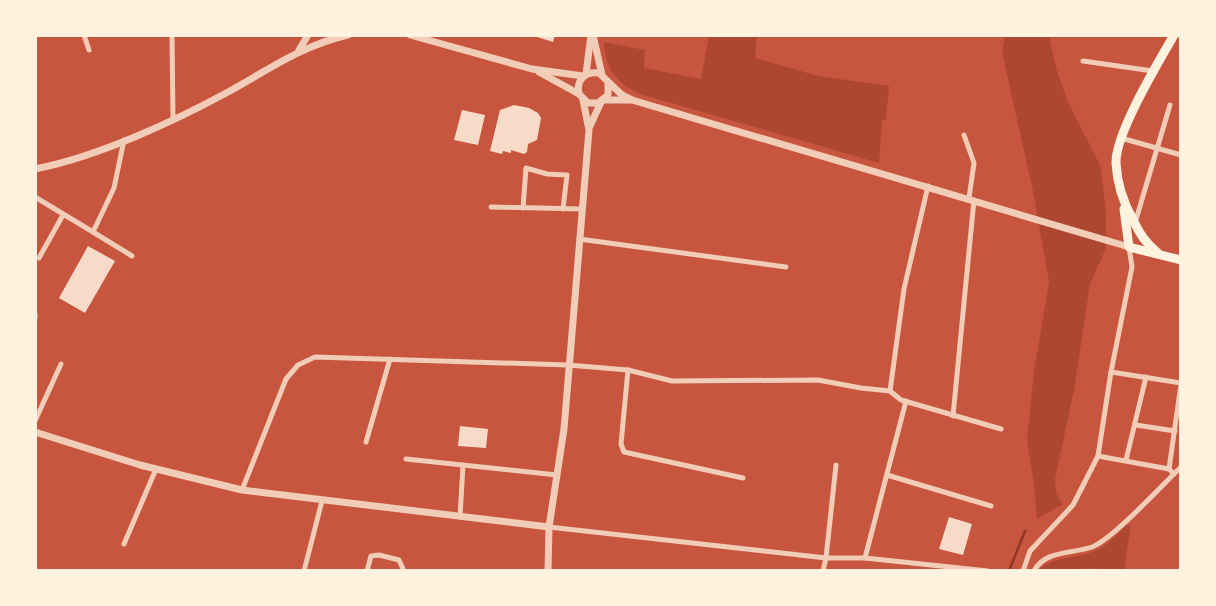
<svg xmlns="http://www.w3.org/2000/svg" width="1216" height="606" font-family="'Varela Round',sans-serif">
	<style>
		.green { fill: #ae4732 }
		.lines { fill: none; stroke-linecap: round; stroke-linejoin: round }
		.stream { stroke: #8f3625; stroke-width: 2.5 }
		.building { fill: #f7dbc8 }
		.minor { stroke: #f1ccb7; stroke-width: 5 }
		.tertiary { stroke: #f1ccb7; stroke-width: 7 }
		.primary { stroke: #fff3e0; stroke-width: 9 }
	</style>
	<rect width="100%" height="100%" fill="#c8553d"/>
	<!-- green -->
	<g class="green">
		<path d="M 709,35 L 757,35 L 755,58 L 818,76 L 889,86 L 886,120 L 882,120 L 879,163 L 640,94 C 615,82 606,69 604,42 L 645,50 L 644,68 L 701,79 Z"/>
		<polygon points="1005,35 1051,35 1050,41 1057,71 1068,102 1101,167 1106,213 1106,248 1090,284 1074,390 1055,479 1056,493 1063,504 1037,519 1034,485 1027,440 1034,371 1049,282 1032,186 1002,52"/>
		<path d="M 1127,525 L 1130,526 L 1130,530 L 1124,570 L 1083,568 L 1082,571 L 1040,571 L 1040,568 C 1056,557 1077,558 1095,551 C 1108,545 1117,535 1127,525 Z"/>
	</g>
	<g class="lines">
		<!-- stream -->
		<polyline class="stream" points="1009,571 1025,531"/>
	</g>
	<!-- building -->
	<g class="building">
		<polygon points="531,35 555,35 553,42"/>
		<polygon points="514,105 529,108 538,113 541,118 537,140 528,144 527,152 524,154 511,150 511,153 503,151 502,154 490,151 500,110"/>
		<polygon points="462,110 485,115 478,145 454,140"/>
		<polygon points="88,246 115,261 85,313 59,298"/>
		<polygon points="460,426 488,429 486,448 458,446"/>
		<polygon points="949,517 972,524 963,555 939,549"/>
	</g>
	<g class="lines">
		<!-- minor -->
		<g class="minor">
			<polyline points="84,35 89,50"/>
			<polyline points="172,35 173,119"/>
			<polyline points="1083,61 1153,71"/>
			<polyline points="964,135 974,163 969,198"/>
			<polyline points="1121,138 1181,155"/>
			<polyline points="124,140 114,188 93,232 132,256"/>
			<polyline points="35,197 93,232"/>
			<polyline points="491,207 582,209"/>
			<polyline points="523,208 526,168 547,174 567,175 563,209"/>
			<polyline points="1135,223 1170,105"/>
			<polyline points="579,239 786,267"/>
			<polyline points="39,258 63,215"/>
			<polyline points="35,314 35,318"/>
			<polyline points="628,370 621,444 624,452 743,478"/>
			<polyline points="1111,372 1181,383"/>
			<polyline points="890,391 904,289 928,186"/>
			<polyline points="890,391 901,400 1001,429"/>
			<polyline points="953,416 974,200"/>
			<polyline points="35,421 61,364"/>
			<polyline points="1136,425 1175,431"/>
			<polyline points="366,442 390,359"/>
			<polyline points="1098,456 1169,469"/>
			<polyline points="406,459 557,475"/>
			<polyline points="1126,460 1146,377"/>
			<polyline points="1174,474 1169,469 1181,384"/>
			<polyline points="887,475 991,506"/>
			<polyline points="242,490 286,379 298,365 315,357 568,365 628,370 672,381 818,380 861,388 890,391"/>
			<polyline points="460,517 463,465"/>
			<polyline points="549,527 826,558 865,558 988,571"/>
			<polyline points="124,544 156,469"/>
			<polyline points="865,558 906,401"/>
			<polyline points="304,571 322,501"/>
			<polyline points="367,571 371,556 379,555 399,560 404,571"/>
			<polyline points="823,571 826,558 836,465"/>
			<polyline points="1023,571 1030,551 1073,505 1098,456 1111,372 1132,267 1129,247"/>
			<path d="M 1034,571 C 1045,550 1072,554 1092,547 C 1113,539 1162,485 1181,467"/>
		</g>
		<!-- tertiary -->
		<g class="tertiary">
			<polyline points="410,35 532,69 583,76"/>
			<polyline points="593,35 602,75"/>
			<polyline points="299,50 308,35"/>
			<polyline points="539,72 579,94"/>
			<polyline points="586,74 591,35"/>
			<path d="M 608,82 L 608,95 L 598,103 L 588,103 L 579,94 C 576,80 585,71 599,73 L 622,95 L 632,100 L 1129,247"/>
			<polyline points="604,100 632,100"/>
			<polyline points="590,126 601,102"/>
			<path d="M 35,169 C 97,157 173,122 228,92 C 268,70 303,45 348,35"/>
			<polyline points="35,432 140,465 242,490 549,527"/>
			<polyline points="548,571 549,527 564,429 589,130 583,100"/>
		</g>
		<!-- primary -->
		<g class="primary">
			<polyline points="1124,209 1129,247 1181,260"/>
			<path d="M 1159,254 C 1146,244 1140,234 1133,220 C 1123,202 1117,184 1116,163 C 1115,134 1158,63 1174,35"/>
		</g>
	</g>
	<!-- border -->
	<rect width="1216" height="606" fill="none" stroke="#fff3e0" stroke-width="74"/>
</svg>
